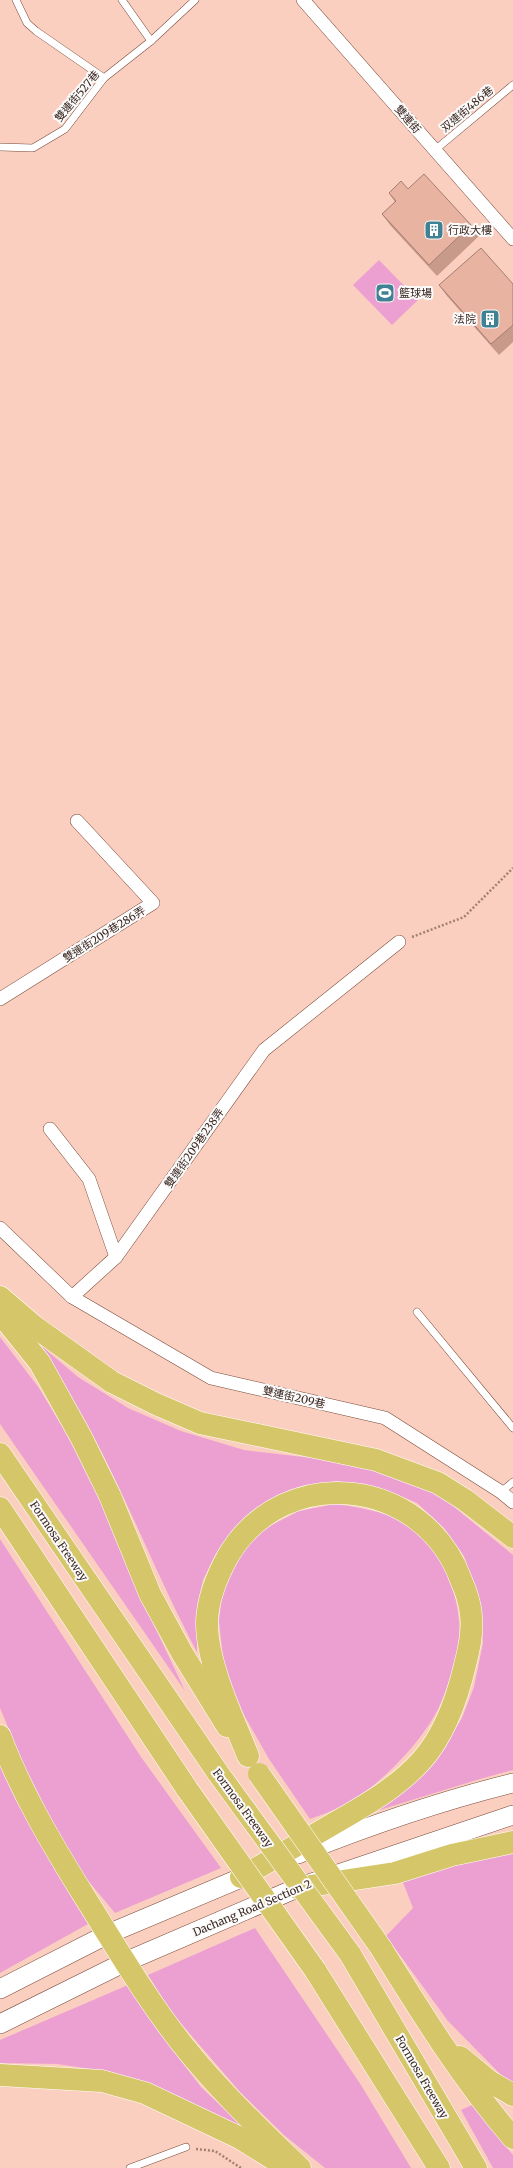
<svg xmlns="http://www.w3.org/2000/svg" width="513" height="2168" font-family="Merriweather,'Noto Sans TC',serif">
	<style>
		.green { fill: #eca0d2 }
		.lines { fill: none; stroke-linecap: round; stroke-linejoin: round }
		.lane-casing { stroke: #784a3a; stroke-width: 8 }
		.street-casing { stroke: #784a3a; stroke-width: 14 }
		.secondary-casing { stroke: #784a3a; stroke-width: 20 }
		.highway-casing { stroke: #fff; stroke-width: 23 }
		.path { stroke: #a28175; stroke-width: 2.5; stroke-dasharray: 2 2; stroke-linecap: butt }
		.lane { stroke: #fff; stroke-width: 7 }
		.street { stroke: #fff; stroke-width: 13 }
		.secondary { stroke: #fff; stroke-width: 19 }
		.highway { stroke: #d6c66a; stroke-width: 22 }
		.highway-bridge-casing { stroke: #fff; stroke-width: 23; stroke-linecap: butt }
		.highway-bridge { stroke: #d6c66a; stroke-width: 22 }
		.wall { fill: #c89a8a }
		.building { fill: #e9b3a1; stroke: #a37d71 }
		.labels { text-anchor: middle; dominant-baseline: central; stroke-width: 4; stroke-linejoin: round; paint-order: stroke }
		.street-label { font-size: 11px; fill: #3b2720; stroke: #fbfbfb }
		.poi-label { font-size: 11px; fill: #3b2720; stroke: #fbfbfb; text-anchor: start }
	</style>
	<rect width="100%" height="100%" fill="#fbcfbf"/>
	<!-- green -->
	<g class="green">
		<polygon points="379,260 418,300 392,325 353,285"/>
		<polygon points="0,1337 39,1388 63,1428 92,1482 131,1576 185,1691 0,1424"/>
		<path d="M 32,1338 L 78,1377 L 128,1408 L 181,1431 L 244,1450 L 355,1463 L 437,1493 L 513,1555 L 513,1770 L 480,1779 L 373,1812 L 438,1757 L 462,1718 L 474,1687 L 483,1643 L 481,1606 L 464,1556 L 444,1528 L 417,1503 L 384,1489 L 337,1481 L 298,1487 L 264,1504 L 234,1528 L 215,1555 L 203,1580 L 197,1607 L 197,1652 C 141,1547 105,1434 32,1338 Z"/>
		<path d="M 335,1504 C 357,1507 381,1511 402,1521 C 438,1539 463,1598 459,1637 C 457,1660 444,1702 432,1720 C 412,1752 372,1793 338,1808 C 329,1812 319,1816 310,1819 L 269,1759 L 244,1715 L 224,1668 L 219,1621 L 223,1586 L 239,1555 L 264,1529 L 299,1511 Z"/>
		<polygon points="0,1539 141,1757 221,1868 115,1913 85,1877 54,1828 27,1773 0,1708"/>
		<path d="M 0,1758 C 22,1817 54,1870 88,1924 L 0,1973 Z"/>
		<polygon points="513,1854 513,2083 506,2080 448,2021 386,1936 413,1908 402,1880 476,1860"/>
		<polygon points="255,1928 361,2085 411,2168 325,2168 284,2135 240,2092 172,2013 148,1975"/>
		<polygon points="128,1985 174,2052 201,2087 252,2135 104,2071 57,2064 0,2063 0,2040"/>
		<polygon points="472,2105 513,2155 513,2168 493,2168 461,2110"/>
	</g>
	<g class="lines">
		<defs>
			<g id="lane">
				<polyline points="16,0 27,23 36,31 104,78"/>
				<polyline points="122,0 151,41"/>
				<polyline points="0,147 33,148 65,129 104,78 151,41 195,0"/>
				<polyline points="435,150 513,85"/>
				<polyline points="417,1312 513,1428"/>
				<polyline points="501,1492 513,1482"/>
				<polyline points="130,2168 186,2147"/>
			</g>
			<g id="street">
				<polyline points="303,0 513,239"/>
				<polyline points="0,999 153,903 77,821"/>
				<polyline points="50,1129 89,1179 116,1257"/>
				<polyline points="0,1228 72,1297 116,1257 264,1050 399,942"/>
				<polyline points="72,1297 211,1378 385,1418 501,1492 513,1502"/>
			</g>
			<g id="secondary">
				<path d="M 298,1854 C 368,1826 440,1801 513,1783"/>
				<polyline points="0,1989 108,1934 255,1872"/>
				<polyline points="0,2024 125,1962 297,1888 513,1815"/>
			</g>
			<g id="highway">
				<polyline points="0,1297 35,1327 112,1382 156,1404 200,1423 376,1460 438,1483 465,1500 513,1537"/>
				<polyline points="0,1313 40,1363 81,1437 110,1496 150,1594 182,1653 227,1726"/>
				<polyline points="0,1454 218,1773"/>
				<polyline points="0,1508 187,1789"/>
				<path d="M 0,1736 C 22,1794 53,1846 86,1899 C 119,1952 151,2007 191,2055 C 224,2095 262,2132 300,2168"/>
				<path d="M 241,1877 C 272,1860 302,1842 333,1824 C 364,1806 397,1788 422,1760 C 445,1734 457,1699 465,1665 C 469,1649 473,1632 471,1615 C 470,1603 466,1591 461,1580 C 424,1477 284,1461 228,1556 C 217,1576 208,1597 207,1621 C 206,1662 233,1718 248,1756"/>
				<polyline points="297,1888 395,1873 452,1855 513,1842"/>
				<path d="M 381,1948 C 422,2014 462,2079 513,2138"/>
				<polyline points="350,1954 476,2168"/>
				<polyline points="315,1970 439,2168"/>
				<polyline points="460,2057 489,2081 513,2095"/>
				<polyline points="0,2075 102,2081 145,2093 238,2137 285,2166"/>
			</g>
		</defs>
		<!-- lane casing -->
		<use href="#lane" class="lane-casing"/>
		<!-- street casing -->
		<use href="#street" class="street-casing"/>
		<!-- secondary casing -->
		<use href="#secondary" class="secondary-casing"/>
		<!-- highway casing -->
		<use href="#highway" class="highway-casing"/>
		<!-- path -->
		<g class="path">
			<polyline points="412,937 464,917 513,868"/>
			<polyline points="196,2149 215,2151 241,2168"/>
		</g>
		<!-- lane -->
		<use href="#lane" class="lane"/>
		<!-- street -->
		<use href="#street" class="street"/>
		<!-- secondary -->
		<use href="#secondary" class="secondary"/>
		<!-- highway -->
		<use href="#highway" class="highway"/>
		<defs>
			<g id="highway-bridge">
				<polyline points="218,1773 350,1954"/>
				<polyline points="259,1774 381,1948"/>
				<polyline points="187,1789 315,1970"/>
			</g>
		</defs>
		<!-- highway-bridge casing -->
		<use href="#highway-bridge" class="highway-bridge-casing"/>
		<!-- highway-bridge -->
		<use href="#highway-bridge" class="highway-bridge"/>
	</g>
	<!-- wall -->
	<g class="wall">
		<polygon points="408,189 471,225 479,236 437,276 390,225 382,214 395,202 389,193"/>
		<polygon points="513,284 513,342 499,355 447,296 439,285"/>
	</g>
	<!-- building -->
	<g class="building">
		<polygon points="424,174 471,225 429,265 382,214 396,201 389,193 401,181 408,189"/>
		<polygon points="481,248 513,284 513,325 491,344 439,285"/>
	</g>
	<!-- icons -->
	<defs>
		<symbol id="building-square" viewBox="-11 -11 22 22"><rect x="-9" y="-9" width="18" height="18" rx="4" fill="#418194" stroke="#fbfbfb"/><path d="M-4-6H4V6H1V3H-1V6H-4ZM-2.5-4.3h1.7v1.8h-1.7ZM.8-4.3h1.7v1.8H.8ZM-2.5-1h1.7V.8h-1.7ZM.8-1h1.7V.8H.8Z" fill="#fff"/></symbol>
		<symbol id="stadium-square" viewBox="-11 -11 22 22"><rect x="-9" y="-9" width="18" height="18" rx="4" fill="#418194" stroke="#fbfbfb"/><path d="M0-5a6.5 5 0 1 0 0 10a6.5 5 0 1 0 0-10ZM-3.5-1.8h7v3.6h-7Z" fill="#fff"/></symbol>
	</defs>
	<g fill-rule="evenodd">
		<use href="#building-square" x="423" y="219" width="22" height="22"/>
		<use href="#stadium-square" x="374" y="282" width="22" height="22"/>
		<use href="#building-square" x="479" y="308" width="22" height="22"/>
	</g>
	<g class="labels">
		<!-- street labels -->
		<g class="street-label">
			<text transform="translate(77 96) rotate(-50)">雙連街527巷</text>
			<text transform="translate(467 109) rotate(-40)">双連街486巷</text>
			<text transform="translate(408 119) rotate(49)">雙連街</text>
			<text transform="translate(104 934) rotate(-32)">雙連街209巷286弄</text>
			<text transform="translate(194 1148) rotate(-55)">雙連街209巷238弄</text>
			<text transform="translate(294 1397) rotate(13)">雙連街209巷</text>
			<text transform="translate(59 1541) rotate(56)">Formosa Freeway</text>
			<text transform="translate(243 1808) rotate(54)">Formosa Freeway</text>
			<text transform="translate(252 1908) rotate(-23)">Dachang Road Section 2</text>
			<text transform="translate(422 2077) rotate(60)">Formosa Freeway</text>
		</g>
		<!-- poi labels -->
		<g class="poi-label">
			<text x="448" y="230">行政大樓</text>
			<text x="399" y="293">籃球場</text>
			<text x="476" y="319" text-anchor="end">法院</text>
		</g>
	</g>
</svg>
